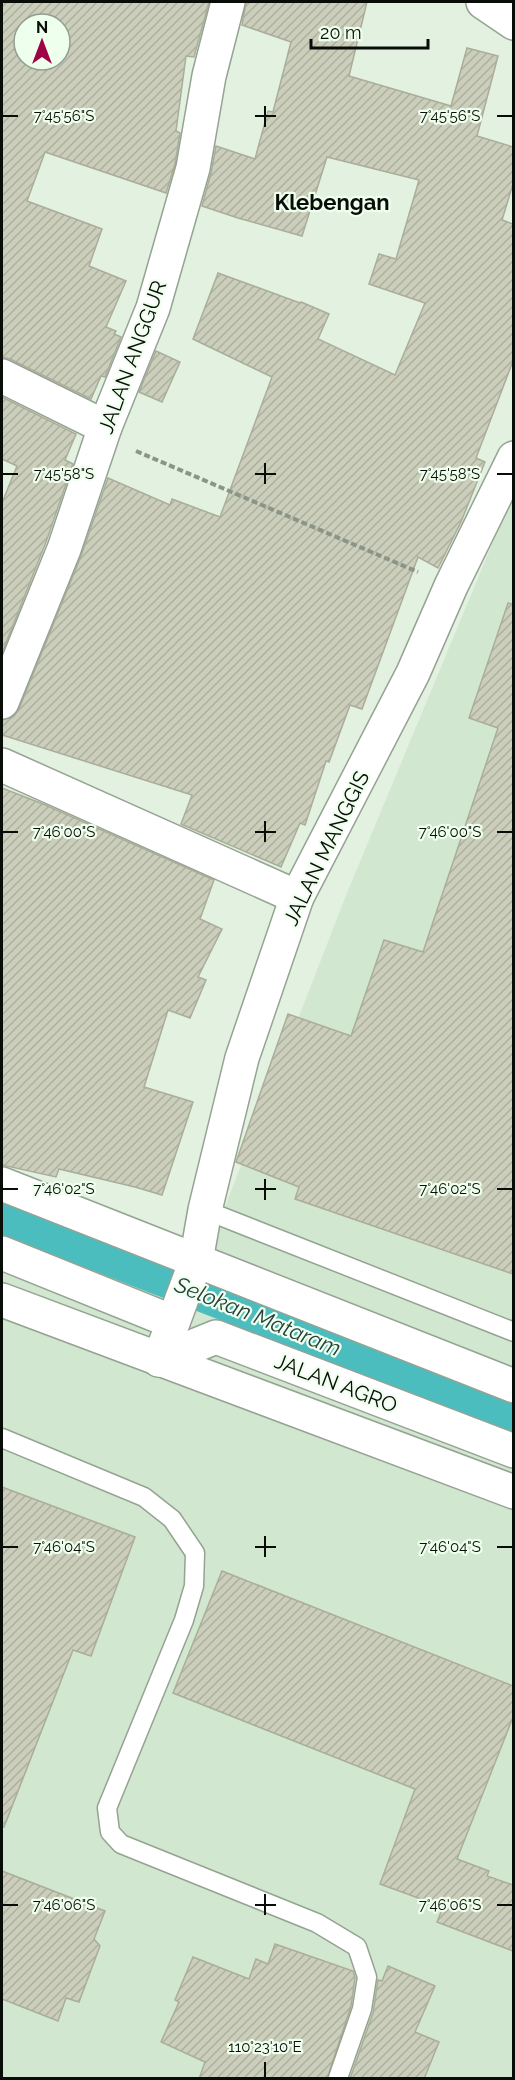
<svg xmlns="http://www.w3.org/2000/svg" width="515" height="2080" font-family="Raleway,sans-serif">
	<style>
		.built { fill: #d2e7cf }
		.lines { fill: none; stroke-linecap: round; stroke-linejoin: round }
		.canal { stroke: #4bbdbe; stroke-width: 40 }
		.building { fill: url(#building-hatch); stroke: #aaad99; stroke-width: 1.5; fill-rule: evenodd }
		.service-casing { stroke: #95a393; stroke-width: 21 }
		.minor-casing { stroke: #95a393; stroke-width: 36 }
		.secondary-casing { stroke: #95a393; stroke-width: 36 }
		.path { stroke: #8a9588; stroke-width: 4; stroke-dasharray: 6 3; stroke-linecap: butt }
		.service { stroke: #fff; stroke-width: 18 }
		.minor { stroke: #fff; stroke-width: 33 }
		.secondary { stroke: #fff; stroke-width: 33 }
		.ticks { fill: none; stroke: #090d08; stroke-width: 2 }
		.labels { text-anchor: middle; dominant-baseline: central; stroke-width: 4.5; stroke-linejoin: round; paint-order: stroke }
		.street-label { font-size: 21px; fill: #090d08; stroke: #efffed }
		.neighbourhood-label { font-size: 22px; font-weight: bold; fill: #090d08; stroke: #efffed }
		.water-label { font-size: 22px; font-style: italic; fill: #263f3f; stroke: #efffed }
		.ticks-label { font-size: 15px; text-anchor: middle; fill: #090d08; stroke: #efffed; stroke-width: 4.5; stroke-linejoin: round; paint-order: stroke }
	</style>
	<defs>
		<pattern id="building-hatch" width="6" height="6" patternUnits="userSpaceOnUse" patternTransform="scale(1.5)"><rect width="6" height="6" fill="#cbceba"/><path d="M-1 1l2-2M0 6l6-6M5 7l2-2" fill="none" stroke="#adb09e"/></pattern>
	</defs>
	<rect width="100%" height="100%" fill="#e2f1e0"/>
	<!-- built -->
	<polygon class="built" points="513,494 513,2078 2,2078 2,1265 176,1333 347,893"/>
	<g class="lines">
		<!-- canal -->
		<polyline class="canal" points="2,1214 229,1302 514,1418"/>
	</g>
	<!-- building -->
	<g class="building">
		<path d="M 2,2 L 209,2 L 194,57 L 186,56 L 176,131 L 180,133 L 175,164 L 166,193 L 45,152 L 27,201 L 102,229 L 89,266 L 126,281 L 106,327 L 116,331 L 114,334 L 121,337 L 105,377 L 101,376 L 91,399 L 10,359 L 2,357 ZM 24,24 L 60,24 L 60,60 L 24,60 Z"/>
		<polygon points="246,2 367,2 349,76 451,106 467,48 498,56 477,136 513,147 513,184 502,220 513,224 513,361 476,458 485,462 461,522 438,568 418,557 362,709 350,705 329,762 326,761 305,825 300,823 281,867 181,824 192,795 2,735 2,720 13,717 19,709 81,556 108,478 170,505 172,499 220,517 272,377 193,339 218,273 300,303 301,302 329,314 318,339 395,375 425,303 369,284 379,254 396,259 419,180 327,157 302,236 238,218 202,206 211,173 216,146 255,159 268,111 273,112 291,42 242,25"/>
		<polygon points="156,351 180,362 162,402 139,392"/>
		<polygon points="2,397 76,434 65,460 73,464 46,542 2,653 2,503 17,466 2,459"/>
		<polygon points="508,603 513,604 513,1274 295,1199 299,1187 236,1162 288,1014 351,1036 384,940 423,952 498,728 469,718"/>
		<polygon points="2,788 43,804 214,880 200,919 222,929 198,977 206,980 190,1018 168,1010 144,1087 193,1102 162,1195 135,1187 59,1169 56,1177 2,1165"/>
		<polygon points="2,1487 135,1537 91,1656 73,1650 4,1827 2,1827"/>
		<polygon points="222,1571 513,1686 513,1717 457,1859 489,1871 487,1876 513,1885 513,1951 437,1922 443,1907 380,1884 415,1789 173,1693"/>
		<polygon points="2,1871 105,1911 94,1939 100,1946 79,2002 66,1998 58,2021 2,1999"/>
		<polygon points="275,1944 353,1971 355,1978 351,2006 327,2079 199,2079 205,2062 161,2042 179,2002 175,2000 193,1957 249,1979 256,1959 268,1964"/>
		<polygon points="388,1966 435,1986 415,2032 439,2042 424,2079 350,2079 373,2013 378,1980 382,1981"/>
	</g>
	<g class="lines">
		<defs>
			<g id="service">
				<polyline points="205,1210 514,1332"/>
				<polyline points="2,1438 144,1497 172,1519 195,1553 194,1586 184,1620 107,1808 110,1832 121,1844 317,1923 357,1947 367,1977 362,2009 338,2078"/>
			</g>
			<g id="minor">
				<polyline points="483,2 514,23"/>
				<polyline points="2,376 105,427"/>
				<polyline points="2,702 64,549 105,427 153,308 193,168 209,76 228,2"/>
				<polyline points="2,765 297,897"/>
				<polyline points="2,1184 514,1386"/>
				<polyline points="2,1253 173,1322"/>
				<polyline points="159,1360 196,1261 205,1210 242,1058 297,897 413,673 451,586 514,458"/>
			</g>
			<g id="secondary">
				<polyline points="2,1300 514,1492"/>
				<polyline points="159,1360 216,1337 514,1451"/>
			</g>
		</defs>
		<!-- service casing -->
		<use href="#service" class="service-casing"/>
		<!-- minor casing -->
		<use href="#minor" class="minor-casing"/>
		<!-- secondary casing -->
		<use href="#secondary" class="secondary-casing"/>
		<!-- path -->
		<polyline class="path" points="136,451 418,572"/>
		<!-- service -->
		<use href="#service" class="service"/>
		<!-- minor -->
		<use href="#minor" class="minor"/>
		<!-- secondary -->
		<use href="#secondary" class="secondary"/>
	</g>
	<!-- ticks -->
	<path class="ticks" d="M 265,106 L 265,127M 3,116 L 18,116M 255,116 L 276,116M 497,116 L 512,116M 265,463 L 265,484M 3,474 L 18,474M 255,474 L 276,474M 497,474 L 512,474M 265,821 L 265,842M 3,832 L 18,832M 255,832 L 276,832M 497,832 L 512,832M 265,1179 L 265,1200M 3,1189 L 18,1189M 255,1189 L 276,1189M 497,1189 L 512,1189M 265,1536 L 265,1557M 3,1547 L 18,1547M 255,1547 L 276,1547M 497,1547 L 512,1547M 265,1894 L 265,1915M 3,1905 L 18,1905M 255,1905 L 276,1905M 497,1905 L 512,1905M 265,2062 L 265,2077"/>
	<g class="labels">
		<!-- street labels -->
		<g class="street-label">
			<text transform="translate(132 357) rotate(-70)">JALAN ANGGUR</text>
			<text transform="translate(326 848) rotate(-64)">JALAN MANGGIS</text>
			<text transform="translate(336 1383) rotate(21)">JALAN AGRO</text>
		</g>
		<!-- neighbourhood labels -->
		<g class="neighbourhood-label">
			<text x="332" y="202">Klebengan</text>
		</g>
		<!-- water labels -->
		<g class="water-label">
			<text transform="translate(258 1316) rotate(22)">Selokan Mataram</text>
		</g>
	</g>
	<g class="ticks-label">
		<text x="64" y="121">7°45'56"S</text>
		<text x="450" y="121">7°45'56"S</text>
		<text x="64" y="479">7°45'58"S</text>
		<text x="450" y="479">7°45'58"S</text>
		<text x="64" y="837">7°46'00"S</text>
		<text x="450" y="837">7°46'00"S</text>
		<text x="64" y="1194">7°46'02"S</text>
		<text x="450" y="1194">7°46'02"S</text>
		<text x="64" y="1552">7°46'04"S</text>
		<text x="450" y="1552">7°46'04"S</text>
		<text x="64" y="1910">7°46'06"S</text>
		<text x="450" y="1910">7°46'06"S</text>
		<text x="265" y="2052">110°23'10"E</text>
	</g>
	<!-- border -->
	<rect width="515" height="2080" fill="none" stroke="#090d08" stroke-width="6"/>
	<!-- north arrow -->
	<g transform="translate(42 42)"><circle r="28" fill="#efffed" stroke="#939e91" stroke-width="1.5"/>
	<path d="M0-4.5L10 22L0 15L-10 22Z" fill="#9f0346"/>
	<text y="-9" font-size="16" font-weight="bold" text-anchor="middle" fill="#090d08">N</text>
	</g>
	<!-- scale -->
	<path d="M311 39v9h117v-9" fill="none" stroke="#090d08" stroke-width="3"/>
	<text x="320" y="39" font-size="18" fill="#090d08" stroke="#efffed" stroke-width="4.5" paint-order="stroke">20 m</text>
</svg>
